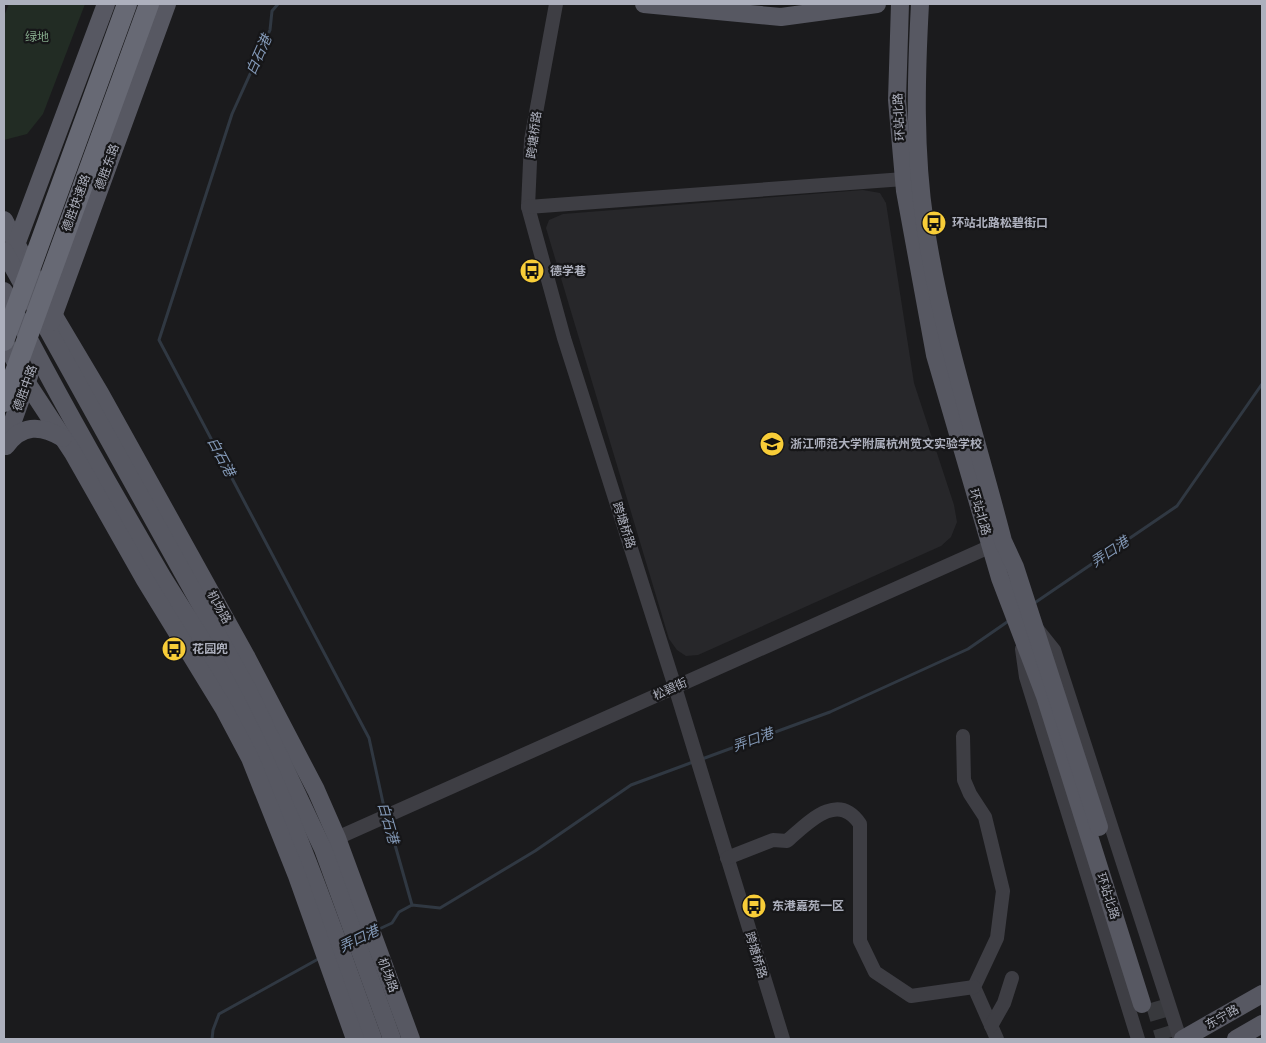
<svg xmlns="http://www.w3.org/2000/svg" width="1266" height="1043" font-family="'Varela Round','Noto Sans SC',sans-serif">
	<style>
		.built { fill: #27272a }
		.green { fill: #222c24 }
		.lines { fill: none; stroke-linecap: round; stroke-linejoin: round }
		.stream { stroke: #303842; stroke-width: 3 }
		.major-tunnel { stroke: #38393d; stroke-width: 18; stroke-dasharray: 18 9; stroke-linecap: butt }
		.minor { stroke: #3e3e44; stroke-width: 14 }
		.major { stroke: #575862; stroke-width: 18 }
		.highway-bridge { stroke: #676974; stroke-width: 20 }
		.labels { text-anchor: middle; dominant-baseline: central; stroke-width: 4.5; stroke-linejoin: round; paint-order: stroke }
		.park-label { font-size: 12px; fill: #84a88a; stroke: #161618 }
		.street-label { font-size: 12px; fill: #adb0bd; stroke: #161618 }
		.poi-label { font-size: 12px; font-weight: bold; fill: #adb0bd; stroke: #161618; text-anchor: start }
		.water-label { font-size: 14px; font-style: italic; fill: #849ab8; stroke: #161618 }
	</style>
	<rect width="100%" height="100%" fill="#1b1b1d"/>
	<!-- built -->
	<polygon class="built" points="863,190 880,193 886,203 914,383 954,505 957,522 951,537 941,546 698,655 686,656 677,650 669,639 546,228 549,220 563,214"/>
	<!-- green -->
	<polygon class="green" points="9,4 85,4 43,114 27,134 4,140 4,16"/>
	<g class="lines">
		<!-- stream -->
		<g class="stream">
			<polyline points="278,4 272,11 270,30 232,114 159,340 369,738 385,812"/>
			<polyline points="1033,604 1177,506 1262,384"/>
			<polyline points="702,759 830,712 968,649 1010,620"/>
			<polyline points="388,820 412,905"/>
			<polyline points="377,930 392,923 399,912 412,905 440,908 535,851 631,785 693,762"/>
			<polyline points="212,1039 213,1030 219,1014 320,958"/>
		</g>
		<!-- major-tunnel -->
		<polyline class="major-tunnel" points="1154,1002 1165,1039"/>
		<!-- minor -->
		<g class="minor">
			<polyline points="556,4 531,140 528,207 564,338 675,687 783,1039"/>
			<polyline points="528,207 904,179"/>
			<polyline points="1038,630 1054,650 1180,1039"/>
			<polyline points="1022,649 1026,677 1138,1039"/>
			<polyline points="963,736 964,780 970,794 985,817 1003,891 997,938 974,987 997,1039"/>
			<polyline points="337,838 998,543"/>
			<path d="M 727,858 L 773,840 L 787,841 C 807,824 837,790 860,824 L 860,941 L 875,972 L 911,996 L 974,987"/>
			<polyline points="991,1026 1004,1003 1012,978"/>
		</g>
		<!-- major -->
		<g class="major">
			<polyline points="644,4 781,17 877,4"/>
			<polyline points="900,4 897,100 905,191 935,355 1000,578 1045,696 1142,1004"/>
			<path d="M 920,4 C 916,77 914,151 925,224 C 941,331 976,436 1003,541 L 1015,567 L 1099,827"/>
			<polyline points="4,220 53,314 100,393 246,656 316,790 337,838 411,1039"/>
			<polyline points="14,250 106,4"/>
			<polyline points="4,251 248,690 323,849 392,1039"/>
			<path d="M 4,291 C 53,388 108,484 163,578 C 184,612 207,646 226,682 C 288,796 329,918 373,1039"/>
			<polyline points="51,322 167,4"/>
			<polyline points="4,341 27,383 73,453 145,580 224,709 250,758 297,876 355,1039"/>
			<polyline points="4,446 29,376"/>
			<path d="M 6,446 C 22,424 41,425 63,438"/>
			<polyline points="1183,1039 1262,994"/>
			<polyline points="1236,1039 1262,1024"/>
		</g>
		<!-- highway-bridge -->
		<g class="highway-bridge">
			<polyline points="4,341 127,4"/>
			<polyline points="4,402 149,4"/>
		</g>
	</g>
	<!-- icons -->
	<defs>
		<symbol id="bus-disc" viewBox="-11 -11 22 22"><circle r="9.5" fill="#f8cd38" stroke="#161618"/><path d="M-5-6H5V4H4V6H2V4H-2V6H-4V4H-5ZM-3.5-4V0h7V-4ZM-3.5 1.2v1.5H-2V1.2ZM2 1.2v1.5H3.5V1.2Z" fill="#111"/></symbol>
		<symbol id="school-disc" viewBox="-11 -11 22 22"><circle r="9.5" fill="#f8cd38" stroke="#161618"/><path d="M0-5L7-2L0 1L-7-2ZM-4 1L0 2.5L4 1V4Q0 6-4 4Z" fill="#111"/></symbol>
	</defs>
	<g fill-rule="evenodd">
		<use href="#bus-disc" x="920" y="209" width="28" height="28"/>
		<use href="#bus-disc" x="518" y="257" width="28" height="28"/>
		<use href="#school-disc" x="758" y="430" width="28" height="28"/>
		<use href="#bus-disc" x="160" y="635" width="28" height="28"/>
		<use href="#bus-disc" x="740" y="892" width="28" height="28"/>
	</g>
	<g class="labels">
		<!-- park labels -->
		<g class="park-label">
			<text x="37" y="37">绿地</text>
		</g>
		<!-- street labels -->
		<g class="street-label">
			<text transform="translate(899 117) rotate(-93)">环站北路</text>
			<text transform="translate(534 135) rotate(-83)">跨塘桥路</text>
			<text transform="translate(107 167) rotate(-70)">德胜东路</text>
			<text transform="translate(76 203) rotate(-70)">德胜快速路</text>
			<text transform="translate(25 388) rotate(-70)">德胜中路</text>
			<text transform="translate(980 512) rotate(74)">环站北路</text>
			<text transform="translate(624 525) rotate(72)">跨塘桥路</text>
			<text transform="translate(219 607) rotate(61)">机场路</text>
			<text transform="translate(670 689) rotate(-24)">松碧街</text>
			<text transform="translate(1108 896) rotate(72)">环站北路</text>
			<text transform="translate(756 955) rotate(73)">跨塘桥路</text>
			<text transform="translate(388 975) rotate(70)">机场路</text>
			<text transform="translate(1222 1017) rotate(-29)">东宁路</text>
		</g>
		<!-- poi labels -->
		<g class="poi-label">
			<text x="952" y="223">环站北路松碧街口</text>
			<text x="550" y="271">德学巷</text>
			<text x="790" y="444">浙江师范大学附属杭州笕文实验学校</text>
			<text x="192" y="649">花园兜</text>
			<text x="772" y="906">东港嘉苑一区</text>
		</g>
		<!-- water labels -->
		<g class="water-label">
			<text transform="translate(259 55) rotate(-66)">白石港</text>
			<text transform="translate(221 457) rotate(62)">白石港</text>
			<text transform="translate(1110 552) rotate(-34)">弄口港</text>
			<text transform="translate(753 740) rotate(-20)">弄口港</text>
			<text transform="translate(388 823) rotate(74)">白石港</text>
			<text transform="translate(359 939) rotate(-26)">弄口港</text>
		</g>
	</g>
	<!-- border -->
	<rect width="1266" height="1043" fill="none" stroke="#adb0bd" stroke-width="10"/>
</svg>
